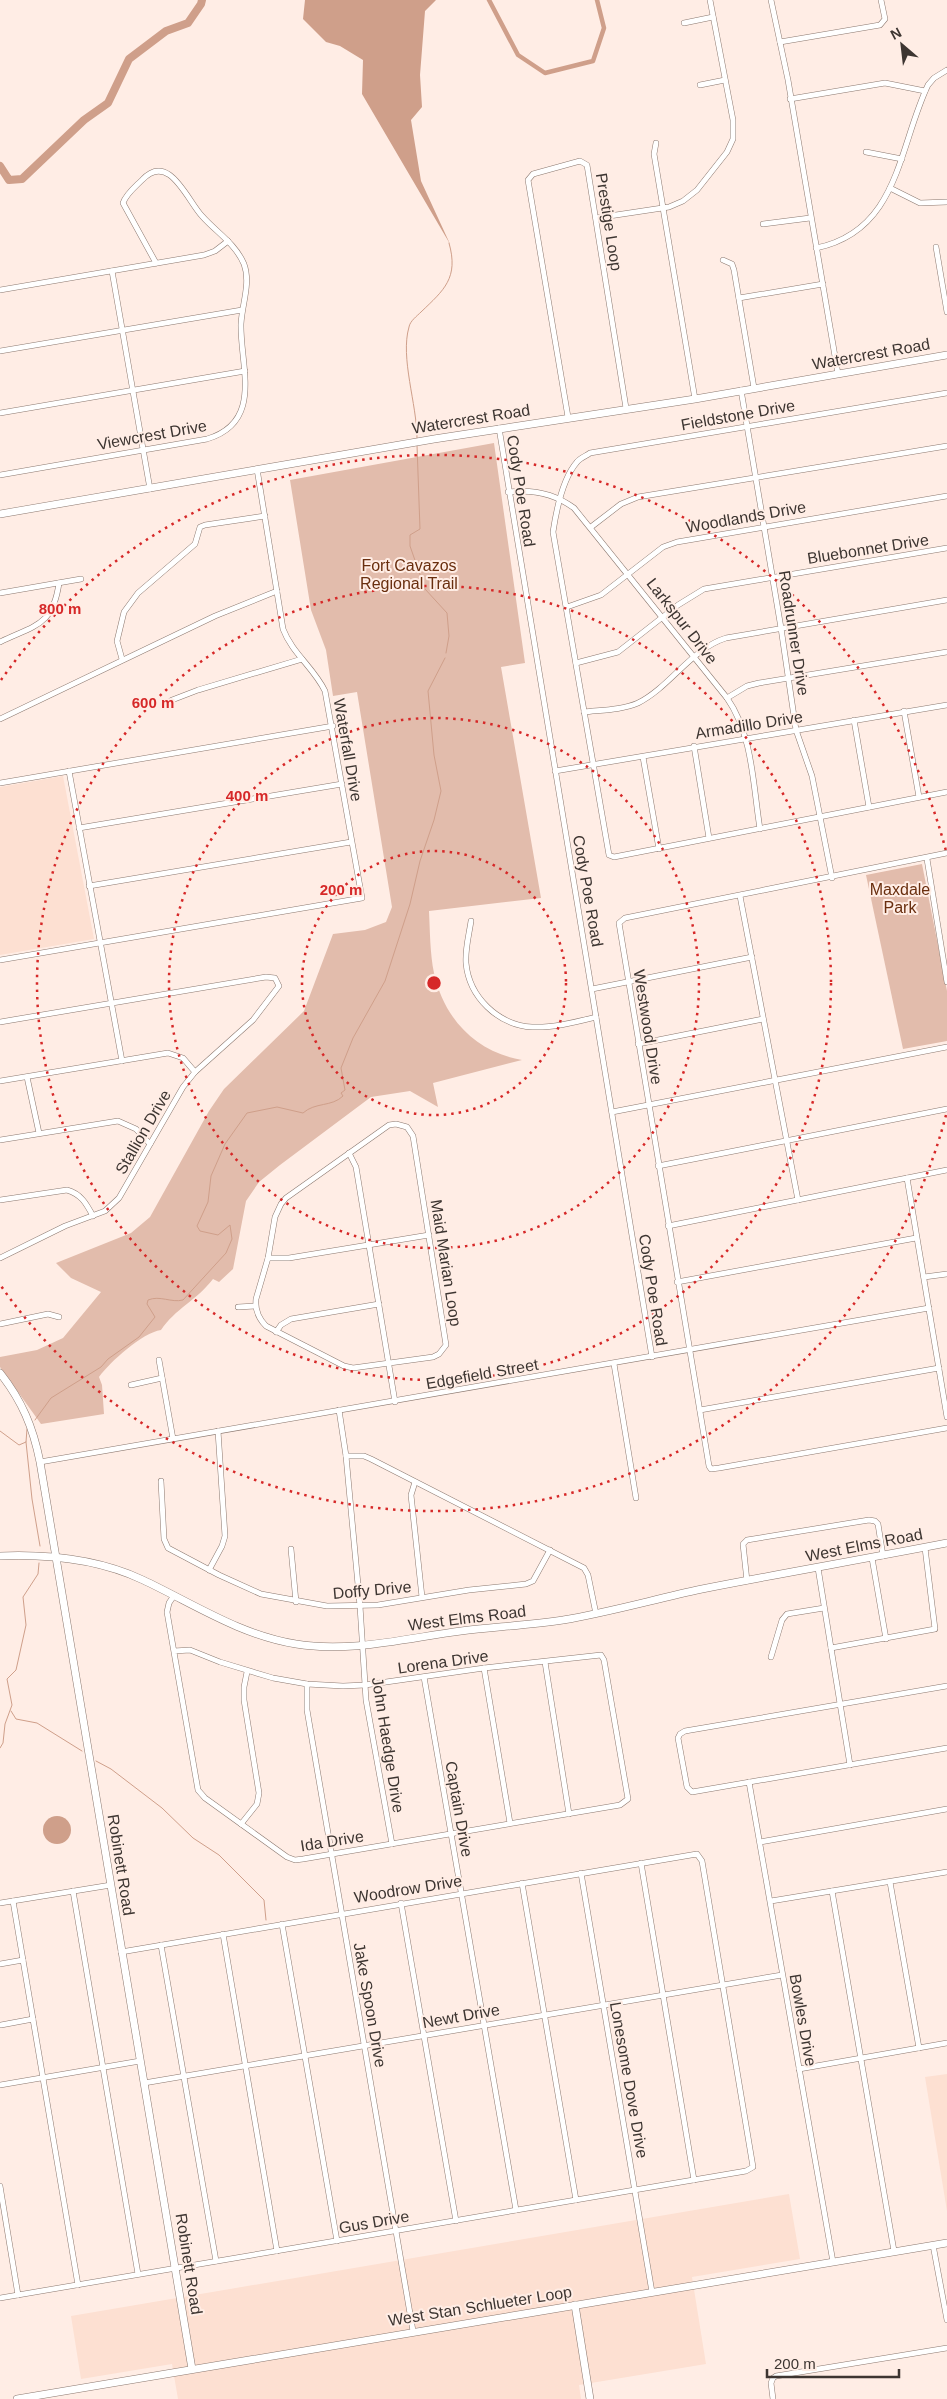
<svg xmlns="http://www.w3.org/2000/svg" width="947" height="2399" font-family="Arial,sans-serif">
	<style>
		.built { fill: #fde0d2 }
		.green { fill: #e2bcac }
		.water { fill: #cf9f8a }
		.lines { fill: none; stroke-linecap: round; stroke-linejoin: round }
		.stream { stroke: #cf9f8a; stroke-width: 1 }
		.canal { stroke: #cf9f8a; stroke-width: 4.5 }
		.river { stroke: #cf9f8a; stroke-width: 8 }
		.street-casing { stroke: #8b786f; stroke-width: 6 }
		.secondary-casing { stroke: #8b786f; stroke-width: 8 }
		.street { stroke: #fff; stroke-width: 5 }
		.secondary { stroke: #fff; stroke-width: 7 }
		.ring { fill: none; stroke: #d62828; stroke-width: 2.5; stroke-dasharray: 2.5 5 }
		.labels { text-anchor: middle; dominant-baseline: central; stroke-width: 4; stroke-linejoin: round; paint-order: stroke }
		.street-label { font-size: 16px; fill: #3d3531; stroke: #ffede5 }
		.park-label { font-size: 16px; fill: #692e0e; stroke: #ffede5 }
		.centre { fill: #d62828; stroke: #ffede5; stroke-width: 2.5 }
		.ring-label { font-size: 15px; text-anchor: middle; font-weight: bold; fill: #d62828; stroke: #ffede5; stroke-width: 4; stroke-linejoin: round; paint-order: stroke }
	</style>
	<rect width="100%" height="100%" fill="#ffede5"/>
	<!-- built -->
	<g class="built">
		<polygon points="63,776 94,939 0,955 0,787"/>
		<polygon points="947,2074 947,2211 925,2077"/>
		<polygon points="789,2194 800,2259 692,2277 706,2364 579,2385 581,2399 178,2399 172,2364 81,2379 71,2316"/>
	</g>
	<!-- green -->
	<g class="green">
		<path d="M 494,443 L 525,663 L 501,667 L 541,898 L 429,911 C 430,931 430,954 434,973 C 444,1019 476,1052 522,1060 L 433,1083 L 438,1107 L 410,1091 L 371,1097 L 280,1165 L 259,1182 L 246,1201 L 233,1269 L 219,1282 L 213,1279 C 197,1300 175,1309 161,1330 C 142,1333 111,1361 99,1377 L 102,1385 L 104,1414 L 41,1424 L 0,1367 L 0,1357 L 37,1350 L 63,1338 L 101,1292 L 71,1278 L 56,1263 L 131,1233 L 150,1217 L 209,1111 L 224,1089 L 304,1011 L 333,934 L 365,930 L 386,922 L 392,907 L 357,692 L 333,696 L 326,650 L 311,610 L 290,480 Z"/>
		<polygon points="922,864 947,991 947,1041 903,1049 866,875"/>
	</g>
	<!-- water -->
	<g class="water">
		<polygon points="305,0 436,0 425,11 420,75 422,107 411,120 421,181 450,244 362,94 363,60 340,46 326,42 303,19"/>
		<circle cx="57" cy="1830" r="14"/>
	</g>
	<g class="lines">
		<!-- stream -->
		<g class="stream">
			<path d="M 417,438 C 417,404 400,358 409,327 C 410,321 417,316 421,312 C 444,290 459,278 449,243"/>
			<polyline points="417,445 420,529 410,535 410,546 425,589 447,613 449,636 446,653"/>
			<path d="M 35,1420 L 51,1398 L 101,1367 L 108,1359 L 139,1337 L 155,1317 L 147,1304 L 148,1300 C 160,1295 171,1303 183,1300 L 226,1253 L 232,1239 L 230,1225 L 218,1235 L 200,1231 L 197,1226 L 208,1202 L 211,1176 L 225,1144 L 247,1113 L 277,1107 L 303,1113 C 315,1102 332,1107 343,1096 L 341,1093 L 345,1090 L 341,1068 L 353,1038 L 385,981 L 410,904 L 420,861 L 434,820 L 441,791 L 434,755 L 428,691 L 445,658"/>
			<polyline points="0,1431 19,1445 26,1442 27,1429"/>
			<polyline points="26,1442 32,1499 40,1546"/>
			<polyline points="11,1711 16,1719 37,1723 82,1751"/>
			<polyline points="0,1748 3,1743 5,1724 12,1705 7,1679 16,1670 26,1625 23,1597 38,1574 39,1563"/>
			<polyline points="96,1761 111,1769 162,1808 193,1838 219,1855 264,1900 266,1920"/>
		</g>
		<!-- canal -->
		<polyline class="canal" points="489,0 518,55 545,73 593,61 604,28 597,0"/>
		<!-- river -->
		<polyline class="river" points="0,166 9,180 22,179 84,120 108,103 129,59 166,31 188,23 201,4 202,0"/>
		<defs>
			<g id="street">
				<polyline points="771,0 788,80 838,374"/>
				<polyline points="684,23 713,17"/>
				<polyline points="780,42 880,25 885,19 881,0"/>
				<polyline points="700,85 725,80"/>
				<polyline points="790,99 885,83 925,91"/>
				<polyline points="656,143 654,154 695,399"/>
				<polyline points="866,152 902,159"/>
				<polyline points="890,188 920,203 947,202"/>
				<polyline points="596,218 669,207 683,201 697,190 727,152 733,139 733,120 710,0"/>
				<polyline points="763,224 810,218"/>
				<polyline points="936,247 947,312"/>
				<path d="M 816,248 C 899,231 898,148 928,85 L 934,78 L 947,70"/>
				<polyline points="723,260 732,264 734,270 754,388"/>
				<polyline points="112,271 150,489"/>
				<polyline points="0,290 204,255 215,251 228,241"/>
				<polyline points="739,298 823,284"/>
				<polyline points="0,351 242,310"/>
				<polyline points="741,390 781,628 796,730 812,776 832,878"/>
				<path d="M 947,393 L 590,453 C 586,456 580,458 577,462 C 563,478 556,512 553,532 L 609,855 L 614,857 L 947,792"/>
				<polyline points="0,413 245,371"/>
				<polyline points="568,417 528,180 533,174 580,161 587,165 626,408"/>
				<polyline points="499,428 652,1357"/>
				<path d="M 0,475 L 207,439 C 264,422 240,366 241,324 C 242,304 251,283 244,264 C 235,243 216,232 202,216 C 187,200 169,151 142,180 C 135,187 126,194 123,203 L 156,263"/>
				<path d="M 508,492 C 533,489 554,493 574,508 L 727,698 C 753,735 753,786 760,829"/>
				<polyline points="591,527 621,504 638,497 947,446"/>
				<polyline points="0,593 81,579"/>
				<polyline points="567,607 601,595 663,547 677,542 947,496"/>
				<path d="M 0,642 C 35,625 53,626 59,583"/>
				<polyline points="122,659 117,641 124,612 138,593 195,544 200,527 205,525 265,516"/>
				<polyline points="576,663 618,652 678,605 704,589 947,548"/>
				<polyline points="727,698 747,686 759,683 947,652"/>
				<polyline points="164,706 172,700 198,690 302,659"/>
				<polyline points="904,711 919,797"/>
				<path d="M 584,712 C 602,710 622,710 638,703 C 670,687 691,649 726,638 L 947,600"/>
				<polyline points="0,719 215,616 277,591"/>
				<polyline points="854,720 869,807"/>
				<polyline points="694,746 709,838"/>
				<polyline points="643,757 659,849"/>
				<polyline points="69,771 122,1061"/>
				<polyline points="555,771 947,705"/>
				<polyline points="0,783 333,726"/>
				<polyline points="79,828 342,784"/>
				<polyline points="947,853 625,918 619,923 709,1466 711,1469 719,1468 947,1428"/>
				<polyline points="927,859 947,982"/>
				<polyline points="89,886 351,842"/>
				<polyline points="740,896 798,1200"/>
				<path d="M 471,921 C 469,935 465,949 466,963 C 469,997 498,1025 532,1027 C 553,1028 576,1022 596,1017"/>
				<path d="M 0,960 L 362,898 L 325,691 C 314,668 292,653 283,629 L 257,469"/>
				<polyline points="592,989 752,957"/>
				<polyline points="0,1022 266,977 275,978 279,986 253,1020 195,1072 183,1087 119,1198 105,1211 65,1226 0,1258"/>
				<polyline points="638,1044 763,1019"/>
				<polyline points="27,1077 39,1133"/>
				<polyline points="0,1081 168,1053 183,1058 195,1072"/>
				<polyline points="612,1112 947,1047"/>
				<path d="M 396,1124 L 407,1127 L 413,1136 L 446,1345 L 439,1354 L 433,1357 L 353,1368 L 344,1366 L 266,1326 C 258,1318 255,1309 256,1299 L 268,1258 L 275,1217 L 281,1204 L 286,1198 L 389,1125 Z"/>
				<polyline points="0,1140 118,1121 136,1129 150,1144"/>
				<polyline points="349,1153 356,1167 395,1402"/>
				<polyline points="658,1166 947,1109"/>
				<polyline points="907,1178 947,1417"/>
				<path d="M 0,1200 L 67,1190 C 81,1194 86,1203 93,1216"/>
				<polyline points="668,1226 947,1170"/>
				<polyline points="268,1258 289,1258 429,1235"/>
				<polyline points="924,1277 947,1274"/>
				<polyline points="677,1282 916,1238"/>
				<polyline points="238,1307 255,1306"/>
				<polyline points="0,1324 48,1314 59,1317"/>
				<polyline points="276,1332 281,1325 291,1319 379,1304"/>
				<polyline points="159,1360 173,1439"/>
				<polyline points="614,1364 636,1498"/>
				<polyline points="131,1385 162,1378"/>
				<polyline points="339,1410 346,1456 360,1606 366,1700 392,1844"/>
				<polyline points="700,1410 939,1368"/>
				<polyline points="346,1456 364,1456 371,1459 584,1568 588,1575 596,1614"/>
				<polyline points="40,1462 929,1308"/>
				<polyline points="161,1481 164,1539 168,1548 219,1575 261,1594 327,1606 378,1605 469,1590 526,1584 533,1581 550,1550"/>
				<polyline points="415,1482 411,1495 422,1597"/>
				<polyline points="291,1549 296,1602"/>
				<polyline points="872,1558 886,1639"/>
				<polyline points="818,1568 850,1765"/>
				<polyline points="209,1570 222,1546 225,1536 218,1431"/>
				<polyline points="747,1581 743,1544 747,1540 869,1520 875,1521 878,1524 883,1556"/>
				<polyline points="173,1597 169,1603 167,1612 198,1790 205,1798 287,1857 295,1860 303,1859 620,1805 628,1799 604,1660 601,1655 484,1668 365,1685 343,1686 307,1684 273,1678 220,1662 190,1650 174,1651"/>
				<polyline points="831,1648 935,1629 925,1548"/>
				<polyline points="771,1657 782,1620 787,1614 824,1608"/>
				<polyline points="545,1662 569,1814"/>
				<polyline points="484,1668 510,1823"/>
				<polyline points="424,1677 516,2210"/>
				<polyline points="307,1684 307,1710 413,2331"/>
				<polyline points="947,1686 685,1731 680,1734 678,1738 687,1787 692,1792 947,1748"/>
				<polyline points="749,1782 833,2262"/>
				<polyline points="241,1824 257,1804 259,1793 244,1700 244,1687 247,1672"/>
				<polyline points="760,1842 947,1809"/>
				<polyline points="641,1863 694,2180"/>
				<polyline points="581,1873 652,2292"/>
				<polyline points="890,1882 919,2048"/>
				<polyline points="522,1883 576,2200"/>
				<polyline points="73,1891 138,2274"/>
				<polyline points="832,1891 894,2251"/>
				<polyline points="13,1901 78,2285"/>
				<polyline points="771,1901 947,1872"/>
				<polyline points="0,1903 111,1885"/>
				<polyline points="401,1903 456,2221"/>
				<polyline points="282,1924 337,2241"/>
				<polyline points="223,1934 277,2251"/>
				<polyline points="161,1945 216,2261"/>
				<polyline points="0,1964 23,1960"/>
				<polyline points="1,2025 33,2019"/>
				<polyline points="799,2069 947,2043"/>
				<polyline points="144,2083 782,1975"/>
				<polyline points="0,2085 140,2061"/>
				<polyline points="0,2186 18,2295"/>
				<polyline points="933,2245 947,2320"/>
				<polyline points="0,2298 746,2171 753,2167 702,1861 697,1854 121,1952"/>
				<polyline points="773,2399 771,2383 773,2378 776,2376 947,2348"/>
			</g>
			<g id="secondary">
				<polyline points="0,514 434,439 695,399 947,355"/>
				<path d="M 0,1373 C 22,1401 33,1427 40,1462 L 192,2369"/>
				<path d="M 0,1556 C 49,1554 98,1559 143,1580 C 194,1604 240,1635 296,1644 C 351,1653 407,1638 461,1631 C 495,1627 529,1625 563,1620 C 610,1612 655,1599 702,1589 C 783,1573 865,1559 947,1543"/>
				<polyline points="575,2305 590,2399"/>
				<polyline points="17,2399 947,2243"/>
			</g>
		</defs>
		<!-- street casing -->
		<use href="#street" class="street-casing"/>
		<!-- secondary casing -->
		<use href="#secondary" class="secondary-casing"/>
		<!-- street -->
		<use href="#street" class="street"/>
		<!-- secondary -->
		<use href="#secondary" class="secondary"/>
	</g>
	<!-- distance rings -->
	<g class="ring">
		<circle cx="434" cy="983" r="132"/>
		<circle cx="434" cy="983" r="265"/>
		<circle cx="434" cy="983" r="397"/>
		<path d="M946 1115A529 529 0 0 1 1 1286M1 680A529 529 0 0 1 946 851"/>
	</g>
	<g class="labels">
		<!-- street labels -->
		<g class="street-label">
			<text transform="translate(609 222) rotate(81)">Prestige Loop</text>
			<text transform="translate(871 354) rotate(-10)">Watercrest Road</text>
			<text transform="translate(738 415) rotate(-10)">Fieldstone Drive</text>
			<text transform="translate(471 419) rotate(-9)">Watercrest Road</text>
			<text transform="translate(152 435) rotate(-10)">Viewcrest Drive</text>
			<text transform="translate(521 491) rotate(81)">Cody Poe Road</text>
			<text transform="translate(746 517) rotate(-10)">Woodlands Drive</text>
			<text transform="translate(868 549) rotate(-9)">Bluebonnet Drive</text>
			<text transform="translate(682 621) rotate(52)">Larkspur Drive</text>
			<text transform="translate(794 633) rotate(81)">Roadrunner Drive</text>
			<text transform="translate(749 725) rotate(-9)">Armadillo Drive</text>
			<text transform="translate(348 750) rotate(80)">Waterfall Drive</text>
			<text transform="translate(588 891) rotate(80)">Cody Poe Road</text>
			<text transform="translate(648 1027) rotate(81)">Westwood Drive</text>
			<text transform="translate(143 1132) rotate(-60)">Stallion Drive</text>
			<text transform="translate(446 1263) rotate(81)">Maid Marian Loop</text>
			<text transform="translate(653 1290) rotate(81)">Cody Poe Road</text>
			<text transform="translate(482 1374) rotate(-10)">Edgefield Street</text>
			<text transform="translate(864 1545) rotate(-11)">West Elms Road</text>
			<text transform="translate(372 1590) rotate(-5)">Doffy Drive</text>
			<text transform="translate(467 1618) rotate(-7)">West Elms Road</text>
			<text transform="translate(443 1662) rotate(-8)">Lorena Drive</text>
			<text transform="translate(388 1745) rotate(81)">John Haedge Drive</text>
			<text transform="translate(459 1809) rotate(80)">Captain Drive</text>
			<text transform="translate(332 1841) rotate(-9)">Ida Drive</text>
			<text transform="translate(121 1865) rotate(81)">Robinett Road</text>
			<text transform="translate(408 1889) rotate(-9)">Woodrow Drive</text>
			<text transform="translate(370 2005) rotate(80)">Jake Spoon Drive</text>
			<text transform="translate(461 2016) rotate(-10)">Newt Drive</text>
			<text transform="translate(803 2020) rotate(80)">Bowles Drive</text>
			<text transform="translate(629 2080) rotate(80)">Lonesome Dove Drive</text>
			<text transform="translate(374 2222) rotate(-10)">Gus Drive</text>
			<text transform="translate(189 2264) rotate(81)">Robinett Road</text>
			<text transform="translate(480 2306) rotate(-9)">West Stan Schlueter Loop</text>
		</g>
		<!-- park labels -->
		<g class="park-label">
			<text x="409" y="565">Fort Cavazos<tspan x="409" dy="18">Regional Trail</tspan></text>
			<text x="900" y="889">Maxdale<tspan x="900" dy="18">Park</tspan></text>
		</g>
	</g>
	<circle cx="434" cy="983" r="8" class="centre"/>
	<g class="ring-label">
		<text x="60" y="614">800 m</text>
		<text x="153" y="708">600 m</text>
		<text x="247" y="801">400 m</text>
		<text x="341" y="895">200 m</text>
	</g>
	<!-- north arrow -->
	<g transform="translate(902 45) rotate(332)" stroke="#ffede5" stroke-width="4" paint-order="stroke">
	<path d="M0-4L9 19L0 12L-9 19Z" fill="#3d3531"/>
	<text y="-8" font-size="14" font-weight="bold" text-anchor="middle" fill="#3d3531">N</text>
	</g>
	<!-- scale -->
	<path d="M767 2369v8h132v-8" fill="none" stroke="#3d3531" stroke-width="2.5"/>
	<text x="774" y="2369" font-size="15" fill="#3d3531" stroke="#ffede5" stroke-width="4" paint-order="stroke">200 m</text>
</svg>
